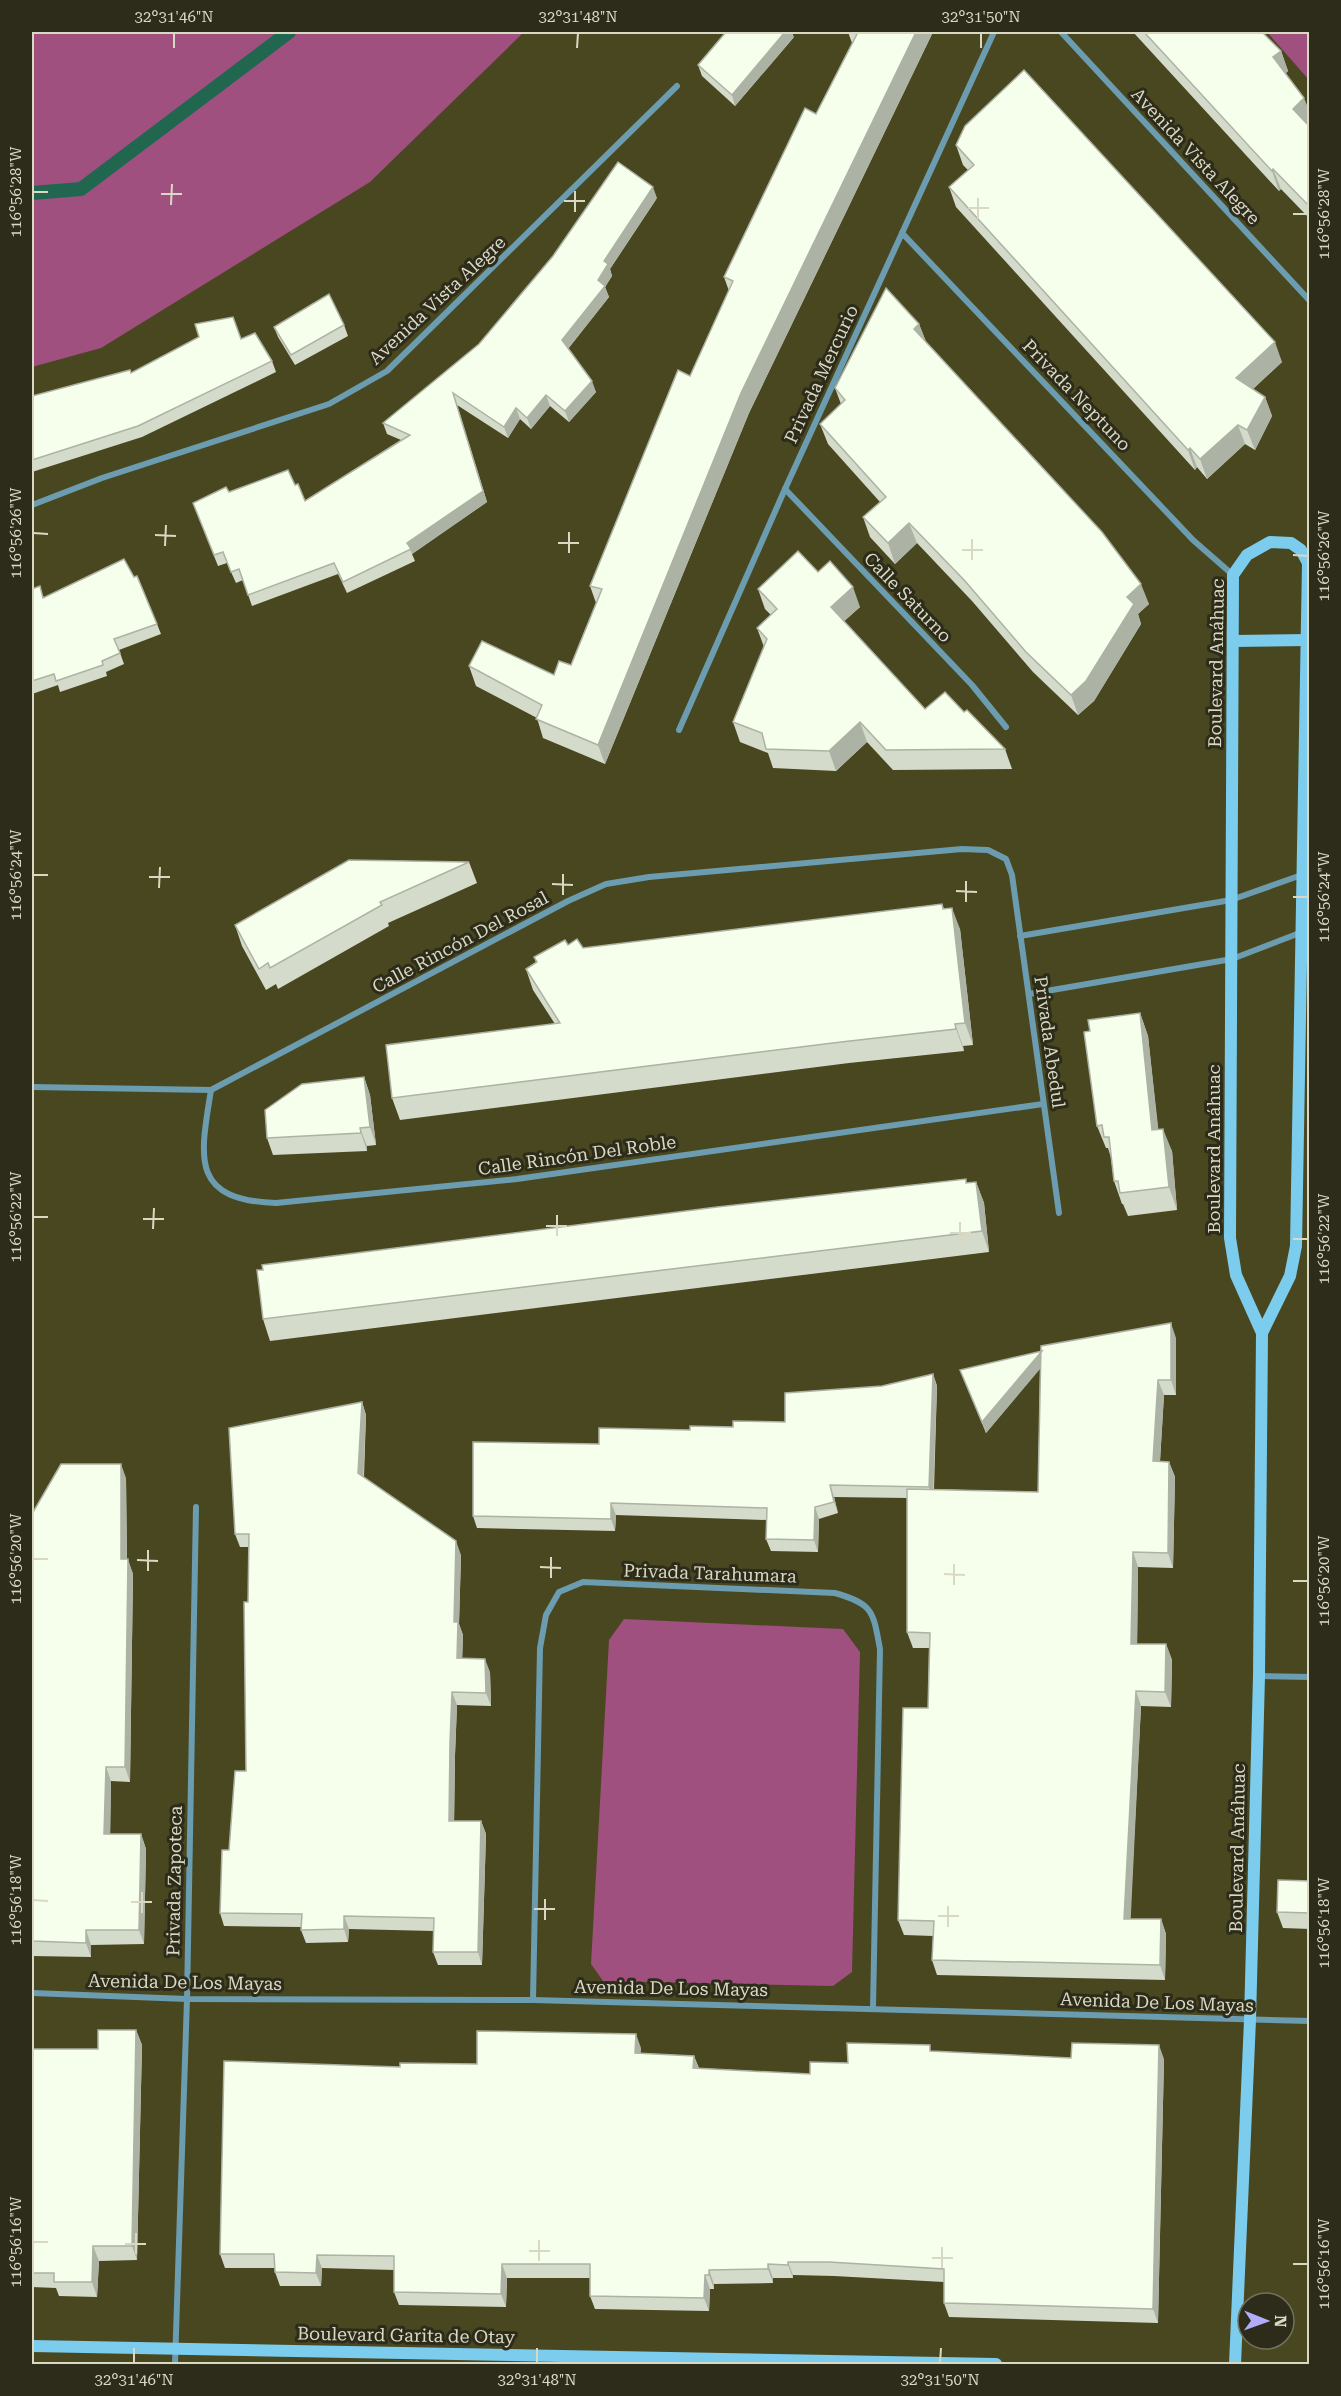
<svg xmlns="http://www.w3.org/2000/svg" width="1341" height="2396" font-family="'Roboto Serif',serif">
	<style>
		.green { fill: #9f507e }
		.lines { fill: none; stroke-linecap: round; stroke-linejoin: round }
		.stream { stroke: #21674f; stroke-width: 14 }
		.street { stroke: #6b9cb0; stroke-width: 6 }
		.secondary { stroke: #7ccced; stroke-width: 12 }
		.wall { fill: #d4dbca }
		.shaded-wall { fill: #acb2a4 }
		.building { fill: #f6ffeb; stroke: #acb2a4; stroke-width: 1.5 }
		.ticks { fill: none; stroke: #d9d9c3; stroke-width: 2 }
		.labels { text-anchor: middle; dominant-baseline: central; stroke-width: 6; stroke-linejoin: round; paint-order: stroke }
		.street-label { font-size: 18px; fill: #d9d9c3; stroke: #2d2c1b }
		.neatline { fill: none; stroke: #d9d9c3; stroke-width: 2 }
		.ticks-label { font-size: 15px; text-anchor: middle; fill: #d9d9c3 }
	</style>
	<rect width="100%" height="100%" fill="#49471f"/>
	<!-- green -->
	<g class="green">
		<polygon points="32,32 524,32 370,182 101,348 32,367"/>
		<polygon points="1267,32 1309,32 1309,80"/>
		<polygon points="624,1619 843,1629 860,1652 852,1972 833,1986 603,1981 591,1964 609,1640"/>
	</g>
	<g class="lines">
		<!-- stream -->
		<polyline class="stream" points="32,193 81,189 289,32"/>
		<!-- street -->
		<g class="street">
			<polyline points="1061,32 1310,301"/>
			<polyline points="902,233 1193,540 1233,575"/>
			<polyline points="785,489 972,685 1006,727"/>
			<polyline points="32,505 102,478 329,404 387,371 677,86"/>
			<polyline points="679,730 785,489 994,32"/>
			<polyline points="1020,936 1231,900 1310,872"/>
			<polyline points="1029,994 1232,959 1310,929"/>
			<polyline points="32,1087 211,1090 568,901 606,884 649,877 962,849 988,850 1006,859 1012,875 1059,1213"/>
			<path d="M 211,1090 C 200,1158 190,1200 276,1203 L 517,1179 L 1043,1104"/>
			<polyline points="1259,1676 1310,1677"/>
			<polyline points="32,1993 187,1999 533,2000 1310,2021"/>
			<path d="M 533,2000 L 540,1648 L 546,1615 L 559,1592 L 583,1582 L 835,1593 C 874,1604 873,1612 880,1649 L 873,2008"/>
			<polyline points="175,2364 187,1999 196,1507"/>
		</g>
		<!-- secondary -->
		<g class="secondary">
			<polyline points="1233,641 1308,640"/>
			<polyline points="32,2346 996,2364"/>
			<polyline points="1235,2364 1250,2020 1259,1676 1262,1333 1236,1275 1230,1238 1233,575 1247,555 1270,542 1291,543 1301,550 1308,563 1296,1246 1290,1276 1262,1333"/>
		</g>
	</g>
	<!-- wall -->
	<g class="wall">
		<polygon points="848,32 933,32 749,413 605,764 543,738 537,718 476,686 469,666 554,675 571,665 596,603 590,586 690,376 729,291 724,277 816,114 852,43"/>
		<polygon points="1133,32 1262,32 1281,51 1288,71 1286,73 1310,120 1306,124 1310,127 1310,219 1281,189 1279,191"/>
		<polygon points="794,37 735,106 702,76 698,65"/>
		<polygon points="956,145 1282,362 1253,389 1265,397 1272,416 1255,450 1245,444 1207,479 1197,467 1195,470 956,207 949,187 968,170 963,165"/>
		<polygon points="657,198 610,269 612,276 605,287 609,297 568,349 596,392 569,422 550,406 531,429 520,419 508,438 457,405 487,502 412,554 415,561 347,593 338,574 252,606 243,580 236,583 227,563 218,566 193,503 229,492 295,485 305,501 401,440 387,434 383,423"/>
		<polygon points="919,324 926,342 1149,604 1138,614 1141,624 1094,701 1078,715 1033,672 972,601 917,543 895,564 870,537 863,517 880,502 828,444 820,424 841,404 835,388"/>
		<polygon points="344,325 348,336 295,365 278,337 274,327"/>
		<polygon points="241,339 272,361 276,372 142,437 32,472 32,396 131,373"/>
		<polygon points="818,572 860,607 844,621 925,709 964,712 1005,749 1012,769 893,770 867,742 836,771 773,768 768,753 740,742 733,722 764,647 757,628 771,615 765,609 758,589"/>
		<polygon points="32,589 44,597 157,624 161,634 119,650 124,664 106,672 107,676 60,692 58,685 32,694"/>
		<polygon points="469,862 477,883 388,923 389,926 278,989 276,984 266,990 242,946 235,925"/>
		<polygon points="942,904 944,909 960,929 973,1045 963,1046 964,1051 849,1063 400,1120 392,1098 555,1024 533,990 526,969 536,962 534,957 568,945 583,948"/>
		<polygon points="1140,1013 1148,1036 1158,1130 1172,1151 1177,1210 1128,1216 1123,1204 1122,1204 1114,1181 1111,1158 1108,1148 1106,1148 1097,1126 1090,1031"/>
		<polygon points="364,1077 370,1095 376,1145 367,1146 367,1151 273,1155 267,1138"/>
		<polygon points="976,1182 984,1203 989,1252 270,1341 263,1319"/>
		<polygon points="1176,1338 1176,1395 1164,1395 1160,1461 1169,1462 1175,1477 1173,1568 1138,1567 1137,1644 1166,1644 1172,1660 1171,1707 1141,1706 1130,1919 1161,1919 1166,1934 1165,1980 937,1975 932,1960 933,1936 904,1935 898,1920 928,1708 929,1648 913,1648 907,1632 907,1498 834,1497 838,1513 819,1519 818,1552 771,1551 766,1539 767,1520 616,1515 615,1531 477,1528 473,1516 599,1444 690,1430 733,1427 785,1422 882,1386 933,1374 937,1386 934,1489 1038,1492 1040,1368 986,1433 960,1370"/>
		<polygon points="362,1402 366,1415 364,1477 461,1555 459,1624 463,1635 462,1658 490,1672 491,1706 457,1705 455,1755 454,1821 481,1821 486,1834 482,1965 438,1965 433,1952 434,1931 349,1929 348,1942 306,1943 301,1930 302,1927 224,1926 220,1913 229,1850 246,1771 249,1547 240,1547 235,1534"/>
		<polygon points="126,1478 127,1559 133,1574 130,1782 111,1781 110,1834 141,1834 146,1849 144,1944 91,1945 91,1957 32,1956 32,1514"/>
		<polygon points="1310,1881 1310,1929 1283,1928 1277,1912"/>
		<polygon points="136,2030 142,2045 137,2260 99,2261 97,2297 59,2296 56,2288 32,2287 32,2049 98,2049"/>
		<polygon points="641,2048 640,2053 694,2056 699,2068 810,2074 848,2063 933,2051 1071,2058 1164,2059 1158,2323 949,2317 944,2303 944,2282 834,2276 793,2275 793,2278 773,2278 773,2283 714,2284 714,2289 710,2289 709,2311 595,2309 590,2296 590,2278 507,2278 506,2307 399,2305 394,2292 394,2270 322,2268 321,2286 280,2286 275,2272 275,2268 225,2268 220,2254 400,2067 477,2064"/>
	</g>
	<!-- shaded-wall -->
	<g class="shaded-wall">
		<polygon points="785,32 792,32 794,37 735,106 732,95"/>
		<polygon points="916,32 933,32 749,413 605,764 598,745 741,393"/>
		<polygon points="1281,51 1288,71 1281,77 1273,57"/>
		<polygon points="1304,98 1310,112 1310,120 1300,130 1293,109"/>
		<polygon points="1273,169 1281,189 1279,191 1272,171"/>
		<polygon points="653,187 657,198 610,269 612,276 605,287 609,297 566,351 562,340 598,280 604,261"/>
		<polygon points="919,324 927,344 914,329"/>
		<polygon points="1275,342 1282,362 1243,398 1236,378"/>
		<polygon points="592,381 596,392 569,422 565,411"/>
		<polygon points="453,393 487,502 412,554 407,543"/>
		<polygon points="546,395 550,406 531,429 527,418"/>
		<polygon points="1265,397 1272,416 1255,450 1247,430"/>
		<polygon points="516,408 520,419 508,438 504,427"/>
		<polygon points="1238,425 1245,444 1207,479 1200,459"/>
		<polygon points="1190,448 1197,467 1195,470 1188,450"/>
		<polygon points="909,523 917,543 895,564 888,543"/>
		<polygon points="1141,584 1149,604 1138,614 1141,624 1094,701 1078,715 1071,695 1127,597"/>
		<polygon points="853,587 860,607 838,627 831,607"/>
		<polygon points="860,722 867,742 836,771 829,751"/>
		<polygon points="952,908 960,929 973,1045 965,1023"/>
		<polygon points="1140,1013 1148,1036 1161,1153 1152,1130"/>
		<polygon points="955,1024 963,1046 964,1051 956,1029"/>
		<polygon points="364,1077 370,1095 376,1145 370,1127"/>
		<polygon points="360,1128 367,1146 367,1151 361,1133"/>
		<polygon points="1163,1129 1172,1151 1177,1210 1169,1187"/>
		<polygon points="976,1182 984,1203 989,1252 982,1231"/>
		<polygon points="1171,1323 1176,1338 1176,1395 1171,1380"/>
		<polygon points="1042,1351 1046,1362 986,1433 982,1422"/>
		<polygon points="933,1374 937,1386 933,1499 929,1487"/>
		<polygon points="1158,1380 1164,1395 1159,1477 1153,1461"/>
		<polygon points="362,1402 366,1415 363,1486 358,1473"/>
		<polygon points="1169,1462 1175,1477 1173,1568 1168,1553"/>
		<polygon points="121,1464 126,1478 127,1574 121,1559"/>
		<polygon points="830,1485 834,1497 838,1513 834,1502"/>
		<polygon points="611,1503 616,1515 615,1531 611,1519"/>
		<polygon points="815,1507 819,1519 818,1552 814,1540"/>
		<polygon points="456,1541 461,1555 459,1624 463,1635 462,1671 457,1658 454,1622"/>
		<polygon points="1133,1552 1138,1567 1137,1659 1131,1644"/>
		<polygon points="128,1559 133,1574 130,1782 125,1767"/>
		<polygon points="1166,1644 1172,1660 1171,1707 1165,1692"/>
		<polygon points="485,1659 490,1672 491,1706 486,1693"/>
		<polygon points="1136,1691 1141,1706 1130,1934 1124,1919"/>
		<polygon points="452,1692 457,1705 455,1755 454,1834 449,1821 450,1742"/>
		<polygon points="106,1767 111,1781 110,1848 104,1834"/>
		<polygon points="481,1821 486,1834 482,1965 478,1952"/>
		<polygon points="141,1834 146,1849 144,1944 139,1930"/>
		<polygon points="344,1916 349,1929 348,1942 344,1929"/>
		<polygon points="1161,1919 1166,1934 1165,1980 1160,1965"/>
		<polygon points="86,1930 91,1945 91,1957 86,1943"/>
		<polygon points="136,2030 142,2045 137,2260 132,2246"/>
		<polygon points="636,2034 641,2048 640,2067 635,2053"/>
		<polygon points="1159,2045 1164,2059 1158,2323 1153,2309"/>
		<polygon points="694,2056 699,2070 693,2068"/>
		<polygon points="93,2246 99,2261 97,2297 92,2282"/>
		<polygon points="317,2255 322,2268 321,2286 316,2273"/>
		<polygon points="788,2262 793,2275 793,2278 788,2265"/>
		<polygon points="502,2264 507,2278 506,2307 501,2294"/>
		<polygon points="768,2264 773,2278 773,2283 768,2269"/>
		<polygon points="709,2270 714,2284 714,2289 709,2275"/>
		<polygon points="705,2275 710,2289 709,2311 704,2298"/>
	</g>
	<!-- building -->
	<g class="building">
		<polygon points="726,32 785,32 732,95 698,65"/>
		<polygon points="853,32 916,32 741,393 598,745 536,719 542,705 469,666 482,641 554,675 559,661 571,665 602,589 590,586 678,370 690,376 733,281 724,277 805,108 816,114 857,34"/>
		<polygon points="1144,32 1262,32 1281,51 1273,57 1304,98 1293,109 1310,127 1310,207 1273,169 1272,171"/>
		<polygon points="1024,70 1275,342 1236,378 1265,397 1247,430 1238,425 1200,459 1190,448 1188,450 949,187 974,165 956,145 965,126"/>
		<polygon points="618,162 653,187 604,261 608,264 598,280 605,286 562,340 592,381 565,411 546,395 527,418 516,408 504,427 453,393 483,491 407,543 411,549 343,582 334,563 248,595 239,569 231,572 223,552 214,555 193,503 226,487 229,492 288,470 295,485 298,484 305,501 410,435 383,423 479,344 553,256"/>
		<polygon points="886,288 919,324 914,329 1102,532 1141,584 1127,597 1134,604 1086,681 1071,695 1026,652 965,581 909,523 888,543 863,517 886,497 820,424 845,400 835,388"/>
		<polygon points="329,294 344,325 291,355 274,327"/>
		<polygon points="233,317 241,339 255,333 272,361 138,426 32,460 32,396 130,370 131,373 199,337 195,324"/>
		<polygon points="798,551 818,572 830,561 853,587 831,607 925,709 945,692 964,712 967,710 1005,749 886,750 860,722 829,751 766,749 762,733 733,722 767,639 757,628 777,609 758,589"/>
		<polygon points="124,559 134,577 137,576 157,624 114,639 120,653 102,661 103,665 56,681 54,674 32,681 32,589 40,586 43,598"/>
		<polygon points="349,860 469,862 380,902 382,905 270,968 268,963 259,969 235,925"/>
		<polygon points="942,904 943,909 952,908 965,1023 955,1024 956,1029 841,1042 392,1098 386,1045 560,1023 526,969 537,962 534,957 565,940 568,945 577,939 583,948"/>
		<polygon points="1140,1013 1152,1130 1163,1129 1169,1187 1120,1193 1118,1181 1114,1181 1109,1137 1104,1137 1102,1125 1097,1126 1084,1032 1090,1031 1088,1020"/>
		<polygon points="364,1077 370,1127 360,1128 361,1133 267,1138 265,1110 302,1084"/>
		<polygon points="966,1179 966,1183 976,1182 982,1231 263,1319 257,1270 263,1270 262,1265 717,1207"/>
		<polygon points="1171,1323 1171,1380 1158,1380 1153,1461 1169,1462 1168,1553 1133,1552 1131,1644 1166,1644 1165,1692 1136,1691 1124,1919 1161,1919 1160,1965 932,1960 934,1921 898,1920 903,1708 928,1708 930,1633 907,1632 907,1489 1038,1492 1041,1346"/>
		<polygon points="1042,1351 982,1422 960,1370"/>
		<polygon points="933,1374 929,1487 830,1485 834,1502 815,1507 814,1540 766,1539 767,1508 611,1503 611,1519 473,1516 473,1442 599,1444 599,1428 690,1430 690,1426 733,1427 733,1421 785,1422 785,1393 882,1386"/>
		<polygon points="362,1402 358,1473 456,1541 454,1622 458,1622 457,1658 485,1659 486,1693 452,1692 450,1742 449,1821 481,1821 478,1952 433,1952 434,1918 344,1916 344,1929 301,1930 302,1914 220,1913 222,1850 229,1850 235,1771 246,1771 244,1602 248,1602 249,1534 235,1534 229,1428"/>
		<polygon points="61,1464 121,1464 121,1559 128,1559 125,1767 106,1767 104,1834 141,1834 139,1930 86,1930 86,1943 32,1941 32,1514"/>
		<polygon points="1278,1880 1310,1881 1310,1913 1277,1912"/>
		<polygon points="98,2030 136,2030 132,2246 93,2246 92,2282 54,2282 54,2273 32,2273 32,2049 98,2049"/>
		<polygon points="477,2031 636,2034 635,2053 694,2056 693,2068 810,2074 810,2062 848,2063 847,2043 930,2045 930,2051 1071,2058 1072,2043 1159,2045 1153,2309 944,2303 944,2269 829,2262 788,2262 788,2265 768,2264 768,2269 709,2270 709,2275 705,2275 704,2298 590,2296 590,2264 502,2264 501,2294 394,2292 394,2256 317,2255 316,2273 275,2272 274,2254 220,2254 224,2061 400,2067 400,2063 477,2064"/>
	</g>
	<!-- ticks -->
	<path class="ticks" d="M 174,48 L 174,33M 577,48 L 578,33M 981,48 L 981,33M 33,192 L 48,192M 161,194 L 182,194M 564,201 L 585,201M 171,205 L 172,184M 968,208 L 989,208M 575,212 L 575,191M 1293,214 L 1308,214M 978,219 L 978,198M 33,533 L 48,534M 155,535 L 176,536M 558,543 L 579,543M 165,546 L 166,525M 962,550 L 983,550M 569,553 L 569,532M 1293,555 L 1308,556M 972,560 L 972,539M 33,875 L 48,875M 149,877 L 170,877M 552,884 L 573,885M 159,888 L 160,867M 956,891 L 977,892M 563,895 L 563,874M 1293,897 L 1308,897M 966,902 L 966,881M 33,1217 L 48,1217M 143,1219 L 164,1219M 546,1226 L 567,1226M 153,1229 L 154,1208M 950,1233 L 971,1233M 557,1236 L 557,1215M 1293,1239 L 1308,1239M 960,1243 L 960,1222M 33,1559 L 48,1559M 137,1560 L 158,1561M 540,1567 L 561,1568M 148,1571 L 148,1550M 944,1574 L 965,1575M 551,1578 L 551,1557M 1293,1581 L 1308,1581M 954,1585 L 954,1564M 33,1900 L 48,1901M 131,1902 L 152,1902M 534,1909 L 555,1909M 142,1913 L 142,1892M 938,1916 L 959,1916M 545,1920 L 545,1899M 1293,1922 L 1308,1923M 948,1927 L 948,1906M 33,2242 L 48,2242M 125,2244 L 146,2244M 529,2251 L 550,2251M 136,2254 L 136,2233M 932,2258 L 953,2258M 539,2261 L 539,2240M 1293,2264 L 1308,2264M 942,2268 L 942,2247M 134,2363 L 134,2348M 537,2363 L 537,2348M 940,2363 L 941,2348"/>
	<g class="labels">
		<!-- street labels -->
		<g class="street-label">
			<text transform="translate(1196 156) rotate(47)">Avenida Vista Alegre</text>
			<text transform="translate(437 300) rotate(-43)">Avenida Vista Alegre</text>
			<text transform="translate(821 374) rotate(-65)">Privada Mercurio</text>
			<text transform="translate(1077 395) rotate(46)">Privada Neptuno</text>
			<text transform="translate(908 597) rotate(46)">Calle Saturno</text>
			<text transform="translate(1216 663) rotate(-89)">Boulevard Anáhuac</text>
			<text transform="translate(460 942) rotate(-28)">Calle Rincón Del Rosal</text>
			<text transform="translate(1050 1042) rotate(82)">Privada Abedul</text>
			<text transform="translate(1213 1149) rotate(-90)">Boulevard Anáhuac</text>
			<text transform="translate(577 1155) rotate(-8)">Calle Rincón Del Roble</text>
			<text transform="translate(710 1573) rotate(2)">Privada Tarahumara</text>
			<text transform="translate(1237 1848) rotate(-89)">Boulevard Anáhuac</text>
			<text transform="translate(174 1881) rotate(-89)">Privada Zapoteca</text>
			<text transform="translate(185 1982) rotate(1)">Avenida De Los Mayas</text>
			<text transform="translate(671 1988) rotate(1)">Avenida De Los Mayas</text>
			<text transform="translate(1157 2002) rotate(2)">Avenida De Los Mayas</text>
			<text transform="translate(406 2335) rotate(1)">Boulevard Garita de Otay</text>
		</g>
	</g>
	<!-- border -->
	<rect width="1341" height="2396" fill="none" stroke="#2d2c1b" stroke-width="66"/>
	<!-- north arrow -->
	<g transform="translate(1266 2321) rotate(91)"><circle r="28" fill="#2d2c1b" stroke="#72715e" stroke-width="1.5"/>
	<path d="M0-4.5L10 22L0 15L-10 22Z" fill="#b1adfa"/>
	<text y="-9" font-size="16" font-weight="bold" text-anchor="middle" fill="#d9d9c3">N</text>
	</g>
	<rect x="33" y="33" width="1275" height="2330" class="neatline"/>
	<g class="ticks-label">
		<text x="174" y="22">32°31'46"N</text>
		<text x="578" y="22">32°31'48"N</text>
		<text x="981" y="22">32°31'50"N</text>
		<text transform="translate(16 192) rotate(-90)" y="5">116°56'28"W</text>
		<text transform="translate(1324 214) rotate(-90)" y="5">116°56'28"W</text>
		<text transform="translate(16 533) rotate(-90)" y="5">116°56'26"W</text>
		<text transform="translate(1324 556) rotate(-90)" y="5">116°56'26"W</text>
		<text transform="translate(16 875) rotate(-90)" y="5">116°56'24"W</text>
		<text transform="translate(1324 897) rotate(-90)" y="5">116°56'24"W</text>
		<text transform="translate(16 1217) rotate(-90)" y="5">116°56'22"W</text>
		<text transform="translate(1324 1239) rotate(-90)" y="5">116°56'22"W</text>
		<text transform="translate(16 1559) rotate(-90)" y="5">116°56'20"W</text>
		<text transform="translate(1324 1581) rotate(-90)" y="5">116°56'20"W</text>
		<text transform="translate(16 1900) rotate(-90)" y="5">116°56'18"W</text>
		<text transform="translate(1324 1923) rotate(-90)" y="5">116°56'18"W</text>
		<text transform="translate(16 2242) rotate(-90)" y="5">116°56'16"W</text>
		<text transform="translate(1324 2264) rotate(-90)" y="5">116°56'16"W</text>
		<text x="134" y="2385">32°31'46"N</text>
		<text x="537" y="2385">32°31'48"N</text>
		<text x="940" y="2385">32°31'50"N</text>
	</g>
</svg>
